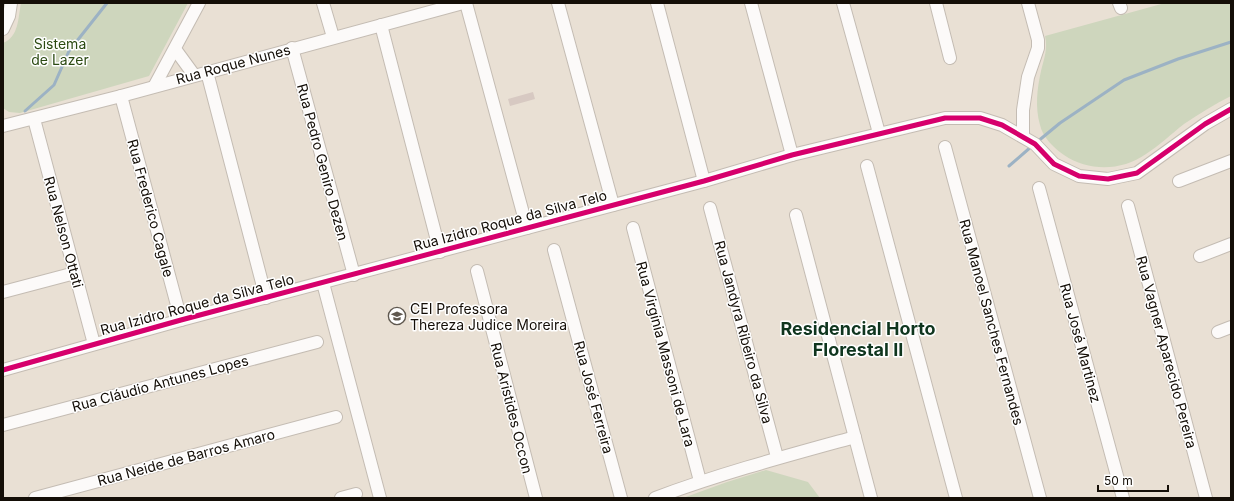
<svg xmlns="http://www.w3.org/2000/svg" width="1234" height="501" font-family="Inter,sans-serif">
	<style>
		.green { fill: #ced6bd }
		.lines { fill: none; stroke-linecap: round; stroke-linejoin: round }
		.stream { stroke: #9cb2c4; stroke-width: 3 }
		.building { fill: #d7c9c2 }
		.minor-casing { stroke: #c4bcb3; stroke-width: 14 }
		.minor { stroke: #fcfaf9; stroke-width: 12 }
		.cycleway-casing { stroke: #fff; stroke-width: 8 }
		.cycleway { stroke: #d6006c; stroke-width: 5 }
		.labels { text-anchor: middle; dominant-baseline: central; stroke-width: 3; stroke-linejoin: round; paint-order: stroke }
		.park-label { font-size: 14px; fill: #2b4a12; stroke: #fff }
		.street-label { font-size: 14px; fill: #140e07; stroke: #fff }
		.poi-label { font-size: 14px; fill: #140e07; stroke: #fff; text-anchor: start }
		.district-label { font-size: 18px; font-weight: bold; fill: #0f351e; stroke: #fff }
	</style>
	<rect width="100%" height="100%" fill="#e9e0d4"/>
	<!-- green -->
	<g class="green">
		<path d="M 21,3 L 188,3 L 149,76 L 20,113 L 9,112 L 3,108 L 3,43 C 19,37 18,18 21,3 Z"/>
		<path d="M 1165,3 L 1231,3 L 1231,96 C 1215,104 1199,114 1184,124 C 1171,134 1160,145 1146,154 C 1122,171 1089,172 1064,155 C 1054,148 1043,138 1040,125 C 1035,107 1037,89 1041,71 C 1044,58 1048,49 1045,36 Z"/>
		<polygon points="766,470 808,482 820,498 683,498 727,482"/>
	</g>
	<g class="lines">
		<!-- stream -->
		<g class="stream">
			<polyline points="25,111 54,85 69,51 107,3"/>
			<polyline points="1037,142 1060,123 1124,80 1178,59 1231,42"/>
			<polyline points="1009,166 1032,146"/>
		</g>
	</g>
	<!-- building -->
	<polygon class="building" points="533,92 535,99 510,106 508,99"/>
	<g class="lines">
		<defs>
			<g id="minor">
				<polyline points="323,3 333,37"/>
				<polyline points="466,3 527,228"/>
				<polyline points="558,3 613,205"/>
				<polyline points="657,3 704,181"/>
				<polyline points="751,3 792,155"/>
				<polyline points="843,3 879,133"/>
				<polyline points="936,3 950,58"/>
				<polyline points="1119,3 1121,8"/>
				<polyline points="381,25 440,252"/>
				<polyline points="3,29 9,16 11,3"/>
				<polyline points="292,48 354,275"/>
				<polyline points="175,49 194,75"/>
				<polyline points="207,72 266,298"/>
				<polyline points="155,85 199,3"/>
				<polyline points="121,96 181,320"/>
				<polyline points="34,119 94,344"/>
				<polyline points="3,126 121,96 463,3"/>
				<polyline points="1023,136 1023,110 1028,77 1038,48 1038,40 1028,3"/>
				<polyline points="945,147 1040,498"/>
				<polyline points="867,166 956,498"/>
				<polyline points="1179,181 1231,161"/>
				<polyline points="1039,188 1123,498"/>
				<polyline points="1128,206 1206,498"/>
				<polyline points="710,208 777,457"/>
				<polyline points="796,215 871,498"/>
				<polyline points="633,228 700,481"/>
				<polyline points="554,250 621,498"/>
				<polyline points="1200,256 1231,244"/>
				<polyline points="477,271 536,498"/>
				<polyline points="323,283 380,498"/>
				<polyline points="3,292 75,273"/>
				<polyline points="1218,332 1231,327"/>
				<polyline points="3,370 181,320 704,181 792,155 945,118 980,118 1002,125 1035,144 1054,164 1079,176 1108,179 1137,173 1205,124 1231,109"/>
				<polyline points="3,425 317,342"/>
				<polyline points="35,498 336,417"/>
				<polyline points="341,498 356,494"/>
				<path d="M 655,498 C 722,473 786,456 855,437"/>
			</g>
		</defs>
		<!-- minor casing -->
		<use href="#minor" class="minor-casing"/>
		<!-- minor -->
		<use href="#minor" class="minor"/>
		<defs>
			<polyline id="cycleway" points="3,370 181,320 704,181 792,155 945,118 980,118 1002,125 1035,144 1054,164 1079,176 1108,179 1137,173 1205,124 1231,109"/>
		</defs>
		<!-- cycleway casing -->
		<use href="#cycleway" class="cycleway-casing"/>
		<!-- cycleway -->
		<use href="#cycleway" class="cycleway"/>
	</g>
	<!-- icons -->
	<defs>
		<symbol id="school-ring" viewBox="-11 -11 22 22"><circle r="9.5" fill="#fff" stroke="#5f584f" stroke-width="1.5"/><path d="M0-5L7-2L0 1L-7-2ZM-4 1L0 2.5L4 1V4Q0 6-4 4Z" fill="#5f584f"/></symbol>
	</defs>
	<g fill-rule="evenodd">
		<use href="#school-ring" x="387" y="306" width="20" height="20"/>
	</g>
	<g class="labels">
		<!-- park labels -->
		<g class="park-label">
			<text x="60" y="43">Sistema<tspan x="60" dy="16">de Lazer</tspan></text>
		</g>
		<!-- street labels -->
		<g class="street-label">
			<text transform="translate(233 64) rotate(-15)">Rua Roque Nunes</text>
			<text transform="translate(323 162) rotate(75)">Rua Pedro Geniro Dezen</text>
			<text transform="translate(151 208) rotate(75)">Rua Frederico Cagale</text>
			<text transform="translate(510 220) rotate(-15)">Rua Izidro Roque da Silva Telo</text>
			<text transform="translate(64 232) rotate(75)">Rua Nelson Ottati</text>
			<text transform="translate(197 304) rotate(-15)">Rua Izidro Roque da Silva Telo</text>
			<text transform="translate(992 322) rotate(75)">Rua Manoel Sanches Fernandes</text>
			<text transform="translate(744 332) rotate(75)">Rua Jandyra Ribeiro da Silva</text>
			<text transform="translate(1081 343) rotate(75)">Rua José Martinez</text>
			<text transform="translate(1167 352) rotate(75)">Rua Vagner Aparecido Pereira</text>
			<text transform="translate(666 354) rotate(75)">Rua Virgínia Massoni de Lara</text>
			<text transform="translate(160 383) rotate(-15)">Rua Cláudio Antunes Lopes</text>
			<text transform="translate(594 397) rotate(75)">Rua José Ferreira</text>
			<text transform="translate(512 408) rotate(76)">Rua Aristides Occon</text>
			<text transform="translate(186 457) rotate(-15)">Rua Neide de Barros Amaro</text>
		</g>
		<!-- poi labels -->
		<g class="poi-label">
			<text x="410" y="308">CEI Professora<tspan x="410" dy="16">Thereza Judice Moreira</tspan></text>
		</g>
		<!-- district labels -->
		<g class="district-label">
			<text x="858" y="328">Residencial Horto<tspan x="858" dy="21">Florestal II</tspan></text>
		</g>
	</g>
	<!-- border -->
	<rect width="1234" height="501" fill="none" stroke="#140e07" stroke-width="8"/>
	<!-- scale -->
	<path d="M1098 485v6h70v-6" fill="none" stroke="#140e07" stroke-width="2"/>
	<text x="1104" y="485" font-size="12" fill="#140e07" stroke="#ffffff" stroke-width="3" paint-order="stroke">50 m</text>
</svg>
